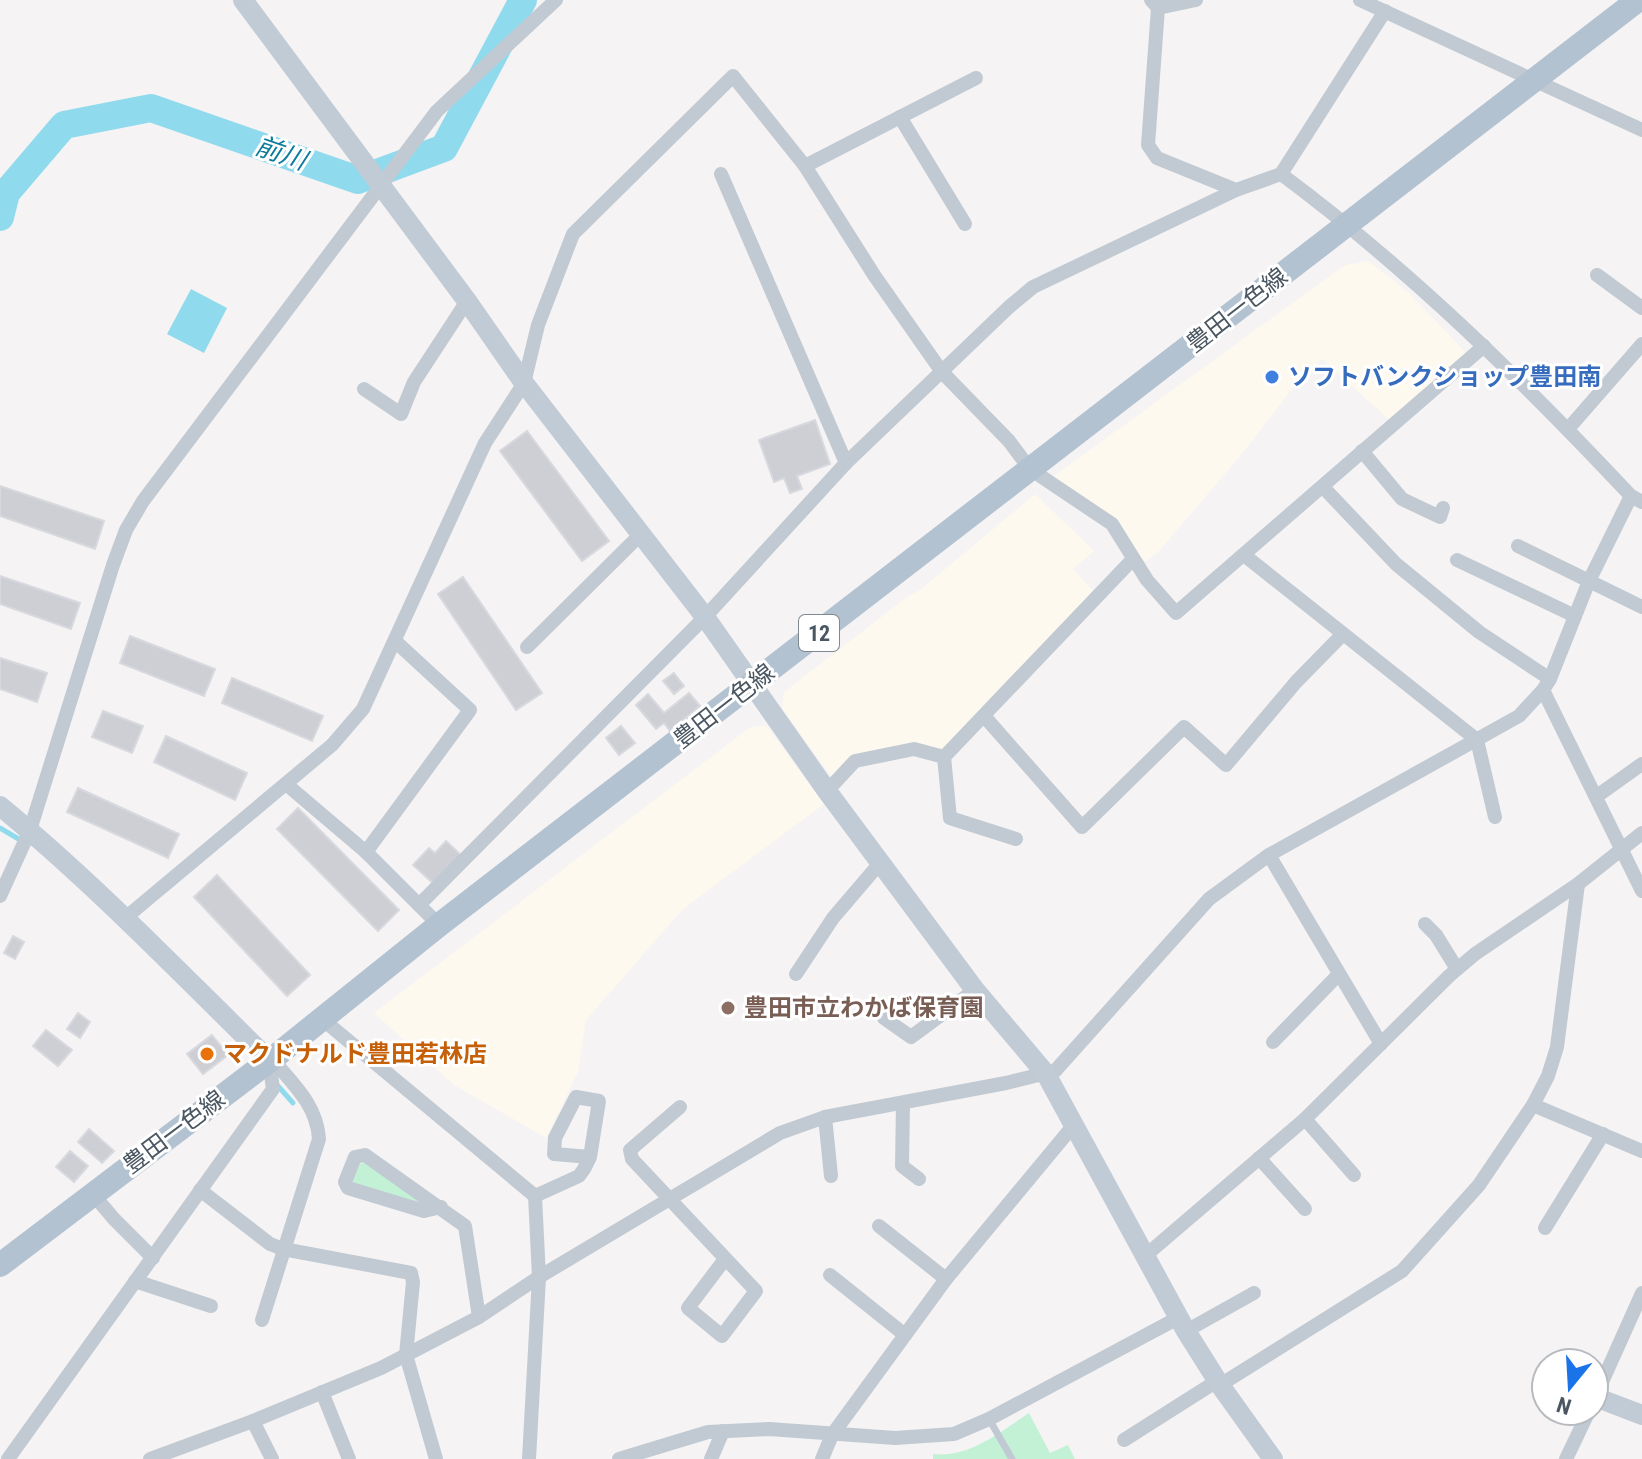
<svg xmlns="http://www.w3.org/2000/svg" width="1642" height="1459" font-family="'Roboto Condensed','Noto Sans JP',sans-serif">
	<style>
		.commercial { fill: #fdf9ef }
		.green { fill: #c3f1d5 }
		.water { fill: #90daee }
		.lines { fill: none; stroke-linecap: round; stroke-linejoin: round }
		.stream { stroke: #90daee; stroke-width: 5 }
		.river { stroke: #90daee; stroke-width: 28 }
		.building { fill: #cdcfd5; stroke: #d7d9de; stroke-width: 2 }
		.lane { stroke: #c1cad2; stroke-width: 7 }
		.street { stroke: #c1cad2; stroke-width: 14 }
		.secondary { stroke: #c1cbd6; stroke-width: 20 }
		.primary { stroke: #b3c2d1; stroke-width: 24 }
		.shop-dot { fill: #3f7fe0; stroke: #fff; stroke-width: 3 }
		.education-dot { fill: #8d6e63; stroke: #fff; stroke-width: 3 }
		.food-dot { fill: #e8710a; stroke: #fff; stroke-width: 3 }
		.labels { text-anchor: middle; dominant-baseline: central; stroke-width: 6; stroke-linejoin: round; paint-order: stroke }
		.shield { fill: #fff; stroke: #808990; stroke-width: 2 }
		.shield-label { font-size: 22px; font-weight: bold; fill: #4a5661 }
		.street-label { font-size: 24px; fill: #4a5661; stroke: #fff }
		.shop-label { font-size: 24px; font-weight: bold; fill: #366cbe; stroke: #fff; text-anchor: start }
		.education-label { font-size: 24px; font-weight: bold; fill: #785e54; stroke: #fff; text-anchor: start }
		.food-label { font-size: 24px; font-weight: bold; fill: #c56008; stroke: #fff; text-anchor: start }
		.water-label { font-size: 26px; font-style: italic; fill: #0c7c9b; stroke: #fff }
	</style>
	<rect width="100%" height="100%" fill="#f5f3f3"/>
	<!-- commercial -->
	<g class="commercial">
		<polygon points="1368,261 1408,292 1473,360 1394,424 1322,359 1289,393 1241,455 1159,551 1145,562 1112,524 1051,478 1345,265"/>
		<polygon points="1035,494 1094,551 1073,569 1096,594 941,751 893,751 833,779 782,708 784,692 907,597 920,590"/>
		<polygon points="766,725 824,804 682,910 586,1020 578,1072 546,1138 454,1085 374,1013 749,728"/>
	</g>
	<!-- green -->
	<g class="green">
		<polygon points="367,1162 420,1199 418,1202 354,1184 351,1175 356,1165"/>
		<path d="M 1029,1413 L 1050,1453 L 1068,1445 L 1075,1459 L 933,1459 L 933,1454 C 969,1458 1000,1432 1029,1413 Z"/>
	</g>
	<!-- water -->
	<polygon class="water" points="191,289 227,308 204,353 167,334"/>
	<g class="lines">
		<!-- stream -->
		<g class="stream">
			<polyline points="0,828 22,841"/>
			<polyline points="278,1086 293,1103"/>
		</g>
		<!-- river -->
		<polyline class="river" points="0,217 6,193 64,125 151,108 358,180 444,148 523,0"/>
	</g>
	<!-- building -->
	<g class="building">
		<polygon points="815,420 830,464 797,476 802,489 790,493 784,478 774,482 759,440"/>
		<polygon points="527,431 609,541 582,561 500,451"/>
		<polygon points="0,486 104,521 95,549 0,516"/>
		<polygon points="0,576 80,603 71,629 0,604"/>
		<polygon points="463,577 542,693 516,710 438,594"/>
		<polygon points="130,636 215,669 204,696 120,663"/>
		<polygon points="0,658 47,673 37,702 0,689"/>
		<polygon points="674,673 684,686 674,694 663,681"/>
		<polygon points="232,678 323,716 312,741 222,703"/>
		<polygon points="689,693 700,706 670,731 664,723 656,729 636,705 648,694 664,713"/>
		<polygon points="103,711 143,726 132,753 92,737"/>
		<polygon points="621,726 635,743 619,755 606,738"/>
		<polygon points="166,736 247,773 235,800 154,762"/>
		<polygon points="78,788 179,834 168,858 67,812"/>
		<polygon points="298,808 399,910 378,931 277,829"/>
		<polygon points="446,841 462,856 434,884 413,865 429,848 435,853"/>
		<polygon points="217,875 310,975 287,996 194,897"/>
		<polygon points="13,936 24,942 15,959 4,953"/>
		<polygon points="78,1013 90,1022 80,1038 67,1029"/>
		<polygon points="46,1030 72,1050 58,1066 33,1046"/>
		<polygon points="212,1035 228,1055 203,1074 187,1054"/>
		<polygon points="89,1129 114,1151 102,1163 78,1142"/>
		<polygon points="70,1151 88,1166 74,1182 56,1167"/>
	</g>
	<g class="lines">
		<!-- lane -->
		<polyline class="lane" points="989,1419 1012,1459"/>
		<!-- street -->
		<g class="street">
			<polyline points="1151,0 1158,8 1196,0"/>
			<polyline points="1360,0 1642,130"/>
			<polyline points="1158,8 1148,145 1157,158 1236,190 1281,174 1385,11"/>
			<polyline points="900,117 965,224"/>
			<polyline points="805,166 976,78"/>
			<polyline points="721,174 846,463"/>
			<path d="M 1281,174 C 1409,269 1522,380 1631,496 L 1642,502"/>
			<polyline points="1597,275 1642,308"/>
			<polyline points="364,389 401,414 414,382 467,301"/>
			<polyline points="1568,429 1642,344"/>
			<polyline points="1362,451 1402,499 1440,517 1443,508"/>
			<polyline points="1323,487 1396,564 1479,632 1550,679"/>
			<polyline points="1518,546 1642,607"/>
			<polyline points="1244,555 1477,740 1495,817"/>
			<polyline points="1457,560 1575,616"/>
			<polyline points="527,647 640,535"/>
			<polyline points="1543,690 1642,891"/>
			<polyline points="984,716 1082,827 1184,727 1226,765 1296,682 1342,635"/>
			<polyline points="944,757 1133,559"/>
			<polyline points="286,784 366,852 439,925"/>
			<polyline points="827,791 855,761 914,749 944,757 950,818 1016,839"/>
			<polyline points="1597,796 1642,764"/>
			<polyline points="366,852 470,710 395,641"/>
			<polyline points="1269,855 1381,1044"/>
			<polyline points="0,896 30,830 113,565 126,530 143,501 437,111 556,0"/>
			<polyline points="419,905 705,617 846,463 1009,307 1033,287 1236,190"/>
			<polyline points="124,919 332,745 363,709 485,443 524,383 538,325 573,234 733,76 805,166 874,275 942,372 1009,441 1030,469 1112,524 1147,580 1176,613 1484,346"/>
			<polyline points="1425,924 1436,935 1457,969"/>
			<polyline points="796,974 833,918 880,863"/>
			<polyline points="321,1018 535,1196 539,1277 529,1459"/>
			<polyline points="884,1018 911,1037 975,990"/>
			<polyline points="1273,1042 1338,975"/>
			<polyline points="903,1103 902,1166 919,1179"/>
			<polyline points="1533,1105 1642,1151"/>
			<polyline points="680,1107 630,1150 632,1159 756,1291 722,1336 688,1308 725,1259"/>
			<polyline points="825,1117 831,1176"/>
			<polyline points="1305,1119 1354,1175"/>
			<polyline points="1259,1158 1305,1209"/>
			<polyline points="200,1190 270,1244 283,1249 411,1273 413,1282 406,1355 436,1459"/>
			<polyline points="92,1193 114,1219 153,1258"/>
			<polyline points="535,1196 579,1176 584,1169 590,1157 599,1101 576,1097 555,1138 554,1154 590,1157"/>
			<polyline points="441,1207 424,1211 348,1188 345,1182 355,1157 365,1155 465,1226 479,1317"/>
			<polyline points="879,1226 946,1279"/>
			<polyline points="1545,1228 1603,1134"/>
			<polyline points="1145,1256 1305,1119 1449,976 1475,954 1578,884 1642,833"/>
			<polyline points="830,1275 905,1335"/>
			<polyline points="135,1281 211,1306"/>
			<path d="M 262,1320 L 319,1139 C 317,1105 293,1084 272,1059"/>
			<polyline points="1186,1331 1254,1293"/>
			<polyline points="1220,1385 1402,1271 1479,1185 1533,1105 1548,1076 1557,1047 1578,884"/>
			<polyline points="322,1392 349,1459"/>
			<polyline points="1594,1400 1642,1293"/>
			<polyline points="253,1421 272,1459"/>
			<polyline points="1124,1440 1217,1381"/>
			<polyline points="8,1459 273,1089 269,1060"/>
			<polyline points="150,1459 253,1421 381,1368 479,1317 539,1277 780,1133 825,1117 1006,1083 1055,1071 1209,899 1269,855 1519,716 1543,690 1550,679 1589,581 1631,496"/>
			<polyline points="619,1459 708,1432 769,1429 895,1438 954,1434 989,1419 1178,1318"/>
			<polyline points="711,1459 723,1431"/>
			<polyline points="822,1459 832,1435 946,1279 1073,1126"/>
			<polyline points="1566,1459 1589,1411"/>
		</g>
		<!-- secondary -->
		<g class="secondary">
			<polyline points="243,0 467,301 524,383 705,617 827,791 975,990 1046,1074 1186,1331 1220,1385 1273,1459"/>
			<path d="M 0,806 C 95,884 181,974 269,1060"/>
			<polyline points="1595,1397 1642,1415"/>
		</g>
		<!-- primary -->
		<polyline class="primary" points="0,1265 277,1055 439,925 1638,0"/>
	</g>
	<!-- markers -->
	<circle class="shop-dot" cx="1272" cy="377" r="8"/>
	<circle class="education-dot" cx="728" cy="1008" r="8"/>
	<circle class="food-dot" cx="207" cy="1054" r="8"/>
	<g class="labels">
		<!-- shield labels -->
		<rect class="shield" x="799" y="615" width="40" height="36" rx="6"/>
		<g class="shield-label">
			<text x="819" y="633">12</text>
		</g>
		<!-- street labels -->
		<g class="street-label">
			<text transform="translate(1237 310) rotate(-38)">豊田一色線</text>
			<text transform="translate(724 706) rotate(-38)">豊田一色線</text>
			<text transform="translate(174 1132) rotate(-37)">豊田一色線</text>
		</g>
		<!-- shop labels -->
		<g class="shop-label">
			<text x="1288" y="377">ソフトバンクショップ豊田南</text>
		</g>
		<!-- education labels -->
		<g class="education-label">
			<text x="744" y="1008">豊田市立わかば保育園</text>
		</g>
		<!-- food labels -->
		<g class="food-label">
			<text x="223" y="1054">マクドナルド豊田若林店</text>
		</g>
		<!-- water labels -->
		<g class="water-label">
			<text transform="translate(281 153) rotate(19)">前川</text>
		</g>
	</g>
	<!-- north arrow -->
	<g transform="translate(1570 1387) rotate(198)"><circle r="38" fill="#ffffff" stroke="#b7bbc0" stroke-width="2"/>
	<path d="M0-6L14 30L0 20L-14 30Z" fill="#1a73e8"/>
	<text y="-12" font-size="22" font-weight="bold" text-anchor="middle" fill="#4a5661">N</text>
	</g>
</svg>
